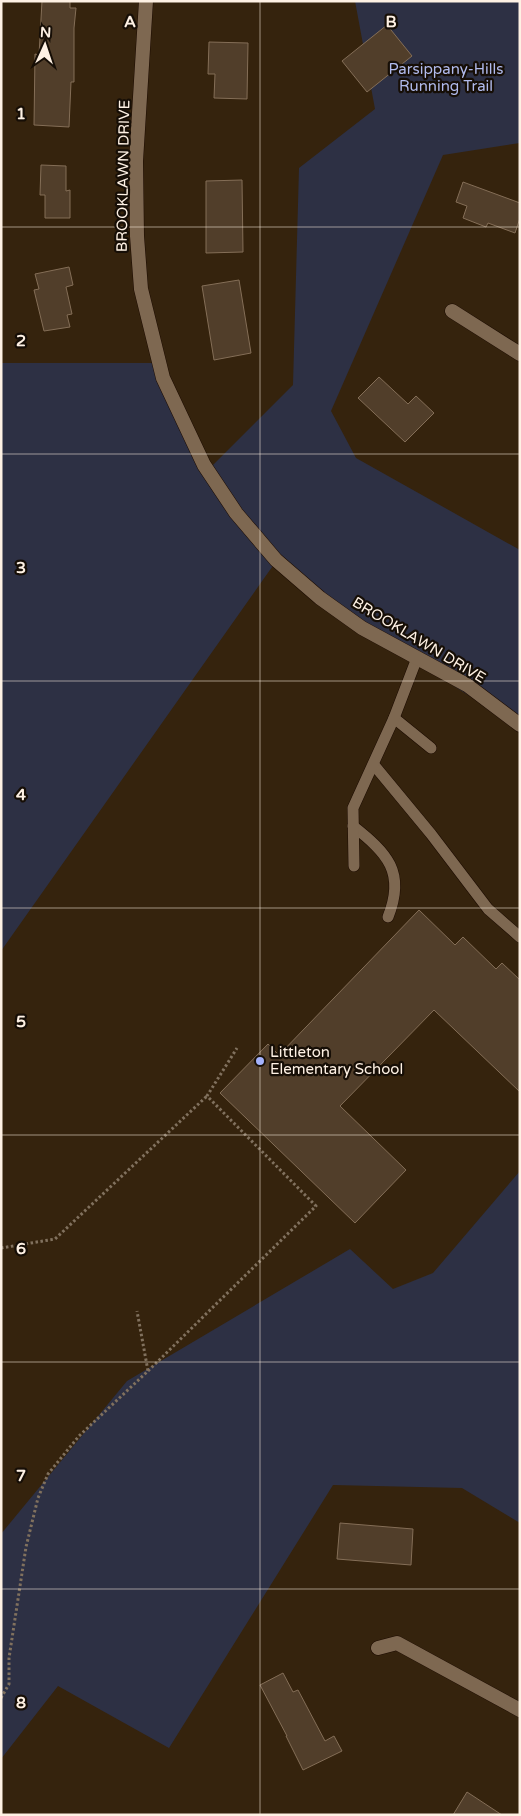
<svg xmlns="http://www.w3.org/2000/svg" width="521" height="1816" font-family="'Varela Round',sans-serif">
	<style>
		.green { fill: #2d3044 }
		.building { fill: #513e2a; stroke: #846e57 }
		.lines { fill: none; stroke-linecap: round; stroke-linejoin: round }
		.service-casing { stroke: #1c0b00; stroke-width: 12 }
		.minor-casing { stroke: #1c0b00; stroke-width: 15 }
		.path { stroke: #81715e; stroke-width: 3; stroke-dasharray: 2.5 2.5; stroke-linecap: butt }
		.service { stroke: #7e6851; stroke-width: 11 }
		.minor { stroke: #7e6851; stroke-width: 14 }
		.grid { fill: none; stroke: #fef1e4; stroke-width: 1; stroke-opacity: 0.55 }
		.poi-dot { fill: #a4b2fc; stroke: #160e06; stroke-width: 2 }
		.labels { text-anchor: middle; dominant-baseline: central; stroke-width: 4.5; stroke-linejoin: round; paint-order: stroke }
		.park-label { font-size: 15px; fill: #b1bbed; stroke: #160e06 }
		.street-label { font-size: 15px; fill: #fef1e4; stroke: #160e06 }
		.poi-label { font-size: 15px; fill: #fef1e4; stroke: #160e06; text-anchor: start }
		.grid-label { font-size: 16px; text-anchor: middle; font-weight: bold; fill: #fef1e4; stroke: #160e06; stroke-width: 4.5; stroke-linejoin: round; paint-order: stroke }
	</style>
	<rect width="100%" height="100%" fill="#35230d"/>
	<!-- green -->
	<g class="green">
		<polygon points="355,1 520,1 520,143 443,155 331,411 356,458 520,550 520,728 405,655 277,560 1,951 1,363 162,363 211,467 293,385 299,168 375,109"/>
		<polygon points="520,1171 520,1523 462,1488 333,1485 169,1748 58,1686 1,1759 1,1534 127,1381 350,1249 393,1289 433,1273"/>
	</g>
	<!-- building -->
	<g class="building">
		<polygon points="42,1 70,1 70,8 76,8 74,28 74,82 71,82 69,127 34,125 35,54 39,55"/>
		<polygon points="387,25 412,56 367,92 342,61"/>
		<polygon points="209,42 248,43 247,99 214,98 215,74 208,74"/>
		<polygon points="41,165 66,166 66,191 70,190 70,218 45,218 45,195 40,195"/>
		<polygon points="242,180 243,252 206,253 206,181"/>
		<polygon points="463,182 520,203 520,218 515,233 488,223 486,227 463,218 467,206 456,202"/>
		<polygon points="69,267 73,285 66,287 72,314 67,315 70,327 44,331 34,290 39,289 35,274"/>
		<polygon points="239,280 251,353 214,360 202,286"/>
		<polygon points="379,377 408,404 416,396 434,413 405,442 358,398"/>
		<polygon points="419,910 455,945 463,937 496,969 502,963 520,980 520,1092 434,1010 340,1106 406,1170 355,1223 220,1093 268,1044 279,1055"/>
		<polygon points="340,1523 413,1529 411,1565 337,1559"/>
		<polygon points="283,1673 293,1692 298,1690 325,1741 334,1736 342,1751 303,1770 286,1736 287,1736 260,1685"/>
		<polygon points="467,1792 502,1815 453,1815"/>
	</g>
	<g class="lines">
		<defs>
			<g id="service">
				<polyline points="394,718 431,748"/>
				<polyline points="374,765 431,834 488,909 520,937"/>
				<path d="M 353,826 C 387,853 406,872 388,917"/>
				<polyline points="354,866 353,808 394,718 417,658"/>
			</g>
			<g id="minor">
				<polyline points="146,1 136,161 137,236 141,289 163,378 204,465 236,513 276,560 320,598 362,628 467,685 520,725"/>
				<polyline points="452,311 520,354"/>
				<polyline points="378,1648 397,1643 520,1710"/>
			</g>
		</defs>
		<!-- service casing -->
		<use href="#service" class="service-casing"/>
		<!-- minor casing -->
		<use href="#minor" class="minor-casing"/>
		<!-- path -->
		<g class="path">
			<polyline points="1,1248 55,1239 207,1096"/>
			<polyline points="148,1371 316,1206 207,1096 237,1048"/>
			<polyline points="1,1698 9,1684 9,1658 26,1547 38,1498 48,1474 79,1436 148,1371 137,1311"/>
		</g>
		<!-- service -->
		<use href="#service" class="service"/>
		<!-- minor -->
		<use href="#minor" class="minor"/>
	</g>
	<!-- grid -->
	<path class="grid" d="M 260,1 L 260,1815M 1,227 L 520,227M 1,454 L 520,454M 1,681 L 520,681M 1,908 L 520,908M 1,1135 L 520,1135M 1,1362 L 520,1362M 1,1589 L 520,1589"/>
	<!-- markers -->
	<circle class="poi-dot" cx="260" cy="1061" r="5"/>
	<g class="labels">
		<!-- park labels -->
		<g class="park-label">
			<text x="446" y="69">Parsippany-Hills<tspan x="446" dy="17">Running Trail</tspan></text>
		</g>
		<!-- street labels -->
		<g class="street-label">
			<text transform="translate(123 176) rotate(-89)">BROOKLAWN DRIVE</text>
			<text transform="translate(419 640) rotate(31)">BROOKLAWN DRIVE</text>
		</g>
		<!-- poi labels -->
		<g class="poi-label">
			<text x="270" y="1052">Littleton<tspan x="270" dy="17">Elementary School</tspan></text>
		</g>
	</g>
	<g class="grid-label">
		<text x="130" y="27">A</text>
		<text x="391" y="27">B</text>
		<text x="21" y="119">1</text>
		<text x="21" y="346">2</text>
		<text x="21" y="573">3</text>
		<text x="21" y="800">4</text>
		<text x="21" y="1027">5</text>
		<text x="21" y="1254">6</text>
		<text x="21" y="1481">7</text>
		<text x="21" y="1708">8</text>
	</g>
	<!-- border -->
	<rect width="521" height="1816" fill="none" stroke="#fef1e4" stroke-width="5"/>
	<!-- north arrow -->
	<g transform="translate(45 45) rotate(3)" stroke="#160e06" stroke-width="4" paint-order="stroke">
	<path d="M0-4L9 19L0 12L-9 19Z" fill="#fef1e4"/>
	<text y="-8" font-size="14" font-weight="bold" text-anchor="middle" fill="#fef1e4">N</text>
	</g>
</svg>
